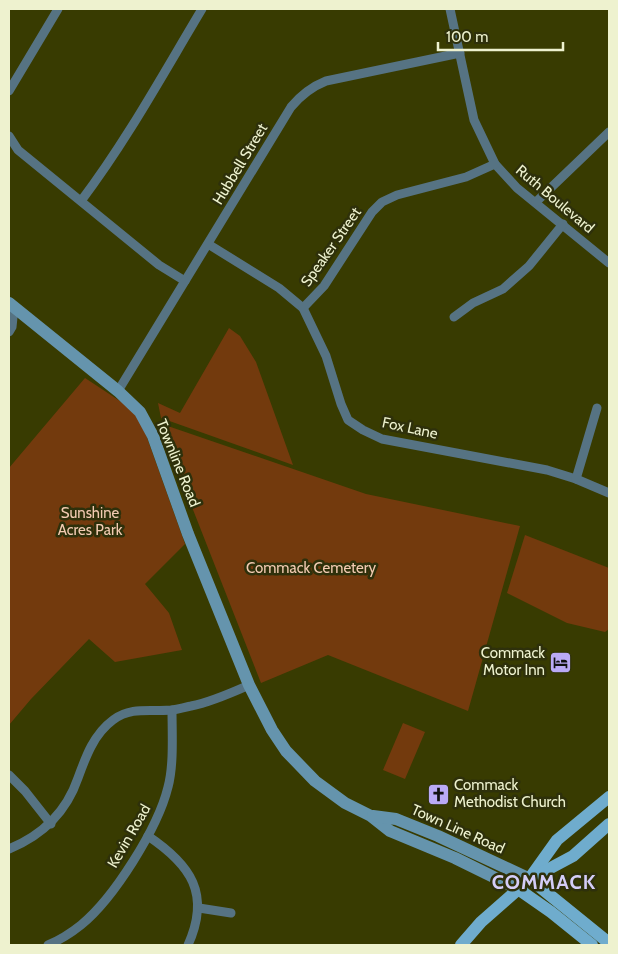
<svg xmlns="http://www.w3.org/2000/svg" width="618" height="954" font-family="Cabin,sans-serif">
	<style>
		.green { fill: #733a0d }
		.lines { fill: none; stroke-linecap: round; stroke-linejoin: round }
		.minor { stroke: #567383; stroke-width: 9 }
		.secondary { stroke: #6594ad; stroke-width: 12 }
		.primary { stroke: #6faccd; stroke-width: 12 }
		.labels { text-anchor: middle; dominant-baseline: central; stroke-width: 5; stroke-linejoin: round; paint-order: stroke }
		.street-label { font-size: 15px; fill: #eef2cf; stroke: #2e300b }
		.park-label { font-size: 15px; fill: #f3cbb2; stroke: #2e300b }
		.poi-label { font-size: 15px; fill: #eef2cf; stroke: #2e300b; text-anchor: end }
		.district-label { font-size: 20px; font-weight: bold; letter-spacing: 1px; fill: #d4cdf8; stroke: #2e300b }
	</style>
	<rect width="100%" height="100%" fill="#383b01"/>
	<!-- green -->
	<g class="green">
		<polygon points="229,328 240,336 256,362 293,465 161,418 158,403 180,413"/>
		<polygon points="85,378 123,403 136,416 145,432 185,544 145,584 169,613 182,650 115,662 89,639 31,699 9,725 9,468"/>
		<polygon points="159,423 366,494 520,526 468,711 328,655 261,683"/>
		<polygon points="525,535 609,568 609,629 605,632 567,623 507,593"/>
		<polygon points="403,723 425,732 405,779 383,770"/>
	</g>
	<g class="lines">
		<!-- minor -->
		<g class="minor">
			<polyline points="450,9 474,120 495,164 517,188 609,263"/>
			<polyline points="9,91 58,9"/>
			<polyline points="9,136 18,150 159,265 185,281"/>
			<path d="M 81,201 C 127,140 163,74 202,9"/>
			<polyline points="536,202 609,132"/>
			<polyline points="208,244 279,288 303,308 326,356 341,404 348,420 363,430 382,439 547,470 576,479 609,493"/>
			<polyline points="303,308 324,286 372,212 382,202 397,195 466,177 495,164"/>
			<polyline points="454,317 473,303 503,289 529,266 563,224"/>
			<polyline points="9,332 12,327 14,307"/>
			<path d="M 118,391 L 291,107 C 301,95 311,87 326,81 L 460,53"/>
			<polyline points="576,479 597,408"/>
			<polyline points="9,775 25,791 51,824"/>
			<path d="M 148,836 C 191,865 211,894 188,945"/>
			<path d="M 9,849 C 43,835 66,813 78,778 C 86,756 94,734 113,720 C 131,706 152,712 172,710 C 179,709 185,707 191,706 C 211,702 231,693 249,685"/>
			<polyline points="199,908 231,913"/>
			<path d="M 48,945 C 60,940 71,933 81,925 C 114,898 158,828 168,787 C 174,765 172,733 172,710"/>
		</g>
		<!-- secondary -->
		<g class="secondary">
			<polyline points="9,303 118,391 140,412 153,436 188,534 249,685 272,730 286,751 315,781 345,803 371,816 390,831 455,858 518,889"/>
			<polyline points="373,816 396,819 438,836 530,879"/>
		</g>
		<!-- primary -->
		<g class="primary">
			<polyline points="532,875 557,840 609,797"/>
			<polyline points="530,879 609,943"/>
			<polyline points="518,889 551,912 592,945"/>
			<polyline points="461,945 481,922 530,879 573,856 609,824"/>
		</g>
	</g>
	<!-- icons -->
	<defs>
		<symbol id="hotel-square" viewBox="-11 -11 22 22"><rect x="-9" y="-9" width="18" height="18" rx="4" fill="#baaaf6" stroke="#2e300b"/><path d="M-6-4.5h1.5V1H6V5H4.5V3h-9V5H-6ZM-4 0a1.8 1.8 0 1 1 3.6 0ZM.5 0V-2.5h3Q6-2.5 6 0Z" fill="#111"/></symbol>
		<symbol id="church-square" viewBox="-11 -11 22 22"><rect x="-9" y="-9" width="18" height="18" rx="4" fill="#baaaf6" stroke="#2e300b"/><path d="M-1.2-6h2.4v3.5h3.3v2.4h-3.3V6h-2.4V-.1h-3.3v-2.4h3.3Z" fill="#111"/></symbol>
	</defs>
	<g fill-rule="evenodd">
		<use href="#hotel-square" x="548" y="650" width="25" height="25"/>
		<use href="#church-square" x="426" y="782" width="25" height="25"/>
	</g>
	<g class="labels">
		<!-- street labels -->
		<g class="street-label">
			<text transform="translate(240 164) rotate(-59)">Hubbell Street</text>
			<text transform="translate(555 199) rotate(40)">Ruth Boulevard</text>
			<text transform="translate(331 247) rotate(-55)">Speaker Street</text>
			<text transform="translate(410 428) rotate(12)">Fox Lane</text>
			<text transform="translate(178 463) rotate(68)">Townline Road</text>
			<text transform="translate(458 829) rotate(24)">Town Line Road</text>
			<text transform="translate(129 836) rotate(-60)">Kevin Road</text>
		</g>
		<!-- park labels -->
		<g class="park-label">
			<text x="90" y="513">Sunshine<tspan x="90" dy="17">Acres Park</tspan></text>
			<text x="311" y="568">Commack Cemetery</text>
		</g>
		<!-- poi labels -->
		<g class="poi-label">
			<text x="545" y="653">Commack<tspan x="545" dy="17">Motor Inn</tspan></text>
			<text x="454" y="785" text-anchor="start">Commack<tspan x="454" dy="17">Methodist Church</tspan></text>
		</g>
		<!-- district labels -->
		<g class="district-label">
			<text x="544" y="882">COMMACK</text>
		</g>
	</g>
	<!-- border -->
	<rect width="618" height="954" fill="none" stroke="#eef2cf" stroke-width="20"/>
	<!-- scale -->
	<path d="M438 42v8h125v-8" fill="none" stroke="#eef2cf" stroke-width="2.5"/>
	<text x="446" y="42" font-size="15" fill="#eef2cf" stroke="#2e300b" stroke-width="4" paint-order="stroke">100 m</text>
</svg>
